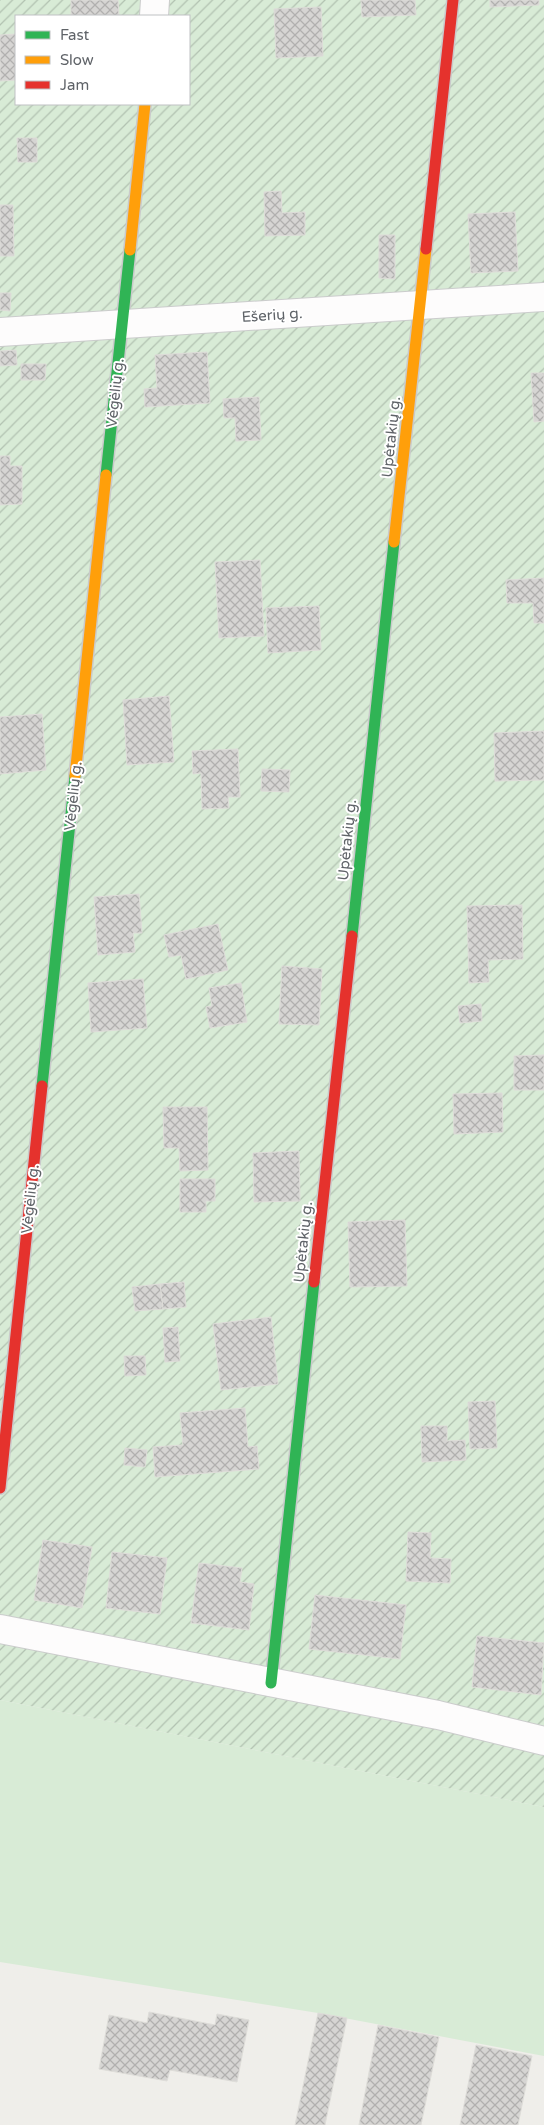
<svg xmlns="http://www.w3.org/2000/svg" width="544" height="2125" font-family="'Varela Round',sans-serif">
	<style>
		.grass { fill: #d8ebd6 }
		.garden { fill: url(#garden-furrows); fill-rule: evenodd }
		.building { fill: url(#building-cross-hatch); stroke: #deddd9 }
		.lines { fill: none; stroke-linecap: round; stroke-linejoin: round }
		.street-casing { stroke: #cbcccc; stroke-width: 30 }
		.fast-casing { stroke: #cacacb; stroke-width: 14 }
		.slow-casing { stroke: #cacacb; stroke-width: 14 }
		.jam-casing { stroke: #cacacb; stroke-width: 14 }
		.street { stroke: #fdfcfc; stroke-width: 28 }
		.fast { stroke: #30b455; stroke-width: 11 }
		.slow { stroke: #ff9f0a; stroke-width: 11 }
		.jam { stroke: #e5322d; stroke-width: 11 }
		.labels { text-anchor: middle; dominant-baseline: central; stroke-width: 4; stroke-linejoin: round; paint-order: stroke }
		.street-label { font-size: 15px; fill: #5f6368; stroke: #fff }
	</style>
	<defs>
		<pattern id="garden-furrows" width="10" height="10" patternUnits="userSpaceOnUse" patternTransform="scale(1.25)"><rect width="10" height="10" fill="#d8ebd6"/><path d="M-1 1l2-2M0 10L10 0M9 11l2-2" fill="none" stroke="#b2c2b1"/></pattern>
		<pattern id="building-cross-hatch" width="8" height="8" patternUnits="userSpaceOnUse" patternTransform="scale(1.25)"><rect width="8" height="8" fill="#d6d5d3"/><path d="M0 0l8 8M0 8l8-8" fill="none" stroke="#b1b0af"/></pattern>
	</defs>
	<rect width="100%" height="100%" fill="#efeeea"/>
	<!-- grass -->
	<polygon class="grass" points="0,1700 544,1807 544,2056 318,2013 0,1962"/>
	<!-- garden -->
	<path class="garden" d="M 0,0 L 544,0 L 544,1807 L 0,1700 ZM 16,16 L 189,16 L 189,104 L 16,104 Z"/>
	<!-- building -->
	<g class="building">
		<polygon points="71,0 118,0 119,16 71,16"/>
		<polygon points="361,0 415,0 416,15 362,17"/>
		<polygon points="490,0 539,0 539,5 490,7"/>
		<polygon points="321,7 323,56 276,58 274,9"/>
		<polygon points="16,34 16,80 0,81 0,35"/>
		<polygon points="17,138 37,138 37,162 18,162"/>
		<polygon points="281,191 282,213 305,212 305,235 265,236 264,192"/>
		<polygon points="0,205 13,205 14,256 0,256"/>
		<polygon points="515,212 518,271 471,273 468,214"/>
		<polygon points="379,235 395,235 395,279 379,278"/>
		<polygon points="0,293 11,293 10,311 0,310"/>
		<polygon points="16,350 17,365 0,366 0,351"/>
		<polygon points="207,352 210,403 145,407 144,389 157,388 155,355"/>
		<polygon points="21,364 46,364 45,380 21,380"/>
		<polygon points="531,373 544,373 544,421 534,422"/>
		<polygon points="259,397 261,440 236,441 235,418 224,418 223,399"/>
		<polygon points="0,456 10,456 10,466 22,466 22,504 0,505"/>
		<polygon points="260,560 264,636 219,638 215,562"/>
		<polygon points="544,578 544,623 534,623 533,603 507,603 506,580"/>
		<polygon points="319,606 321,650 268,653 266,608"/>
		<polygon points="169,696 174,762 127,765 123,700"/>
		<polygon points="42,714 46,770 0,774 0,717"/>
		<polygon points="544,731 544,780 495,781 494,733"/>
		<polygon points="238,749 240,797 228,797 229,808 202,809 201,773 193,774 192,751"/>
		<polygon points="262,769 290,770 289,792 261,791"/>
		<polygon points="139,894 142,933 133,933 135,952 98,955 94,897"/>
		<polygon points="522,905 523,959 488,960 489,982 469,983 467,906"/>
		<polygon points="218,924 228,970 186,979 181,955 169,957 164,935"/>
		<polygon points="282,966 322,969 319,1025 279,1024"/>
		<polygon points="143,979 147,1028 91,1032 88,983"/>
		<polygon points="241,983 247,1022 210,1028 206,1007 212,1006 209,988"/>
		<polygon points="481,1004 482,1021 460,1023 458,1006"/>
		<polygon points="544,1055 544,1090 514,1090 514,1056"/>
		<polygon points="502,1093 503,1132 454,1134 453,1094"/>
		<polygon points="163,1107 207,1107 208,1170 180,1171 179,1148 164,1148"/>
		<polygon points="299,1151 300,1201 254,1202 253,1153"/>
		<polygon points="180,1179 215,1179 215,1201 206,1201 206,1212 180,1212"/>
		<polygon points="405,1220 407,1286 350,1287 348,1222"/>
		<polygon points="184,1282 186,1307 163,1309 160,1284"/>
		<polygon points="160,1284 163,1309 135,1311 132,1287"/>
		<polygon points="271,1317 278,1384 221,1390 213,1324"/>
		<polygon points="178,1327 180,1361 165,1362 163,1328"/>
		<polygon points="124,1356 145,1356 146,1375 125,1376"/>
		<polygon points="495,1401 497,1448 470,1449 468,1402"/>
		<polygon points="245,1408 248,1447 257,1446 259,1469 155,1477 153,1447 183,1445 180,1413"/>
		<polygon points="421,1426 447,1426 447,1441 465,1440 466,1460 422,1462"/>
		<polygon points="125,1448 147,1450 145,1467 124,1465"/>
		<polygon points="408,1532 431,1533 430,1558 451,1559 450,1583 406,1581"/>
		<polygon points="43,1540 92,1547 82,1608 34,1600"/>
		<polygon points="112,1552 167,1558 160,1614 106,1608"/>
		<polygon points="199,1563 242,1568 240,1582 254,1584 249,1630 191,1623"/>
		<polygon points="315,1595 406,1605 400,1659 309,1649"/>
		<polygon points="477,1636 544,1643 541,1695 472,1687"/>
		<polygon points="149,2012 215,2025 217,2014 249,2020 237,2082 170,2070 167,2081 99,2069 109,2015 147,2023"/>
		<polygon points="318,2013 347,2018 325,2125 295,2125"/>
		<polygon points="378,2025 439,2037 421,2125 359,2125"/>
		<polygon points="476,2045 532,2056 518,2125 460,2125"/>
	</g>
	<g class="lines">
		<defs>
			<g id="street">
				<polyline points="154,16 155,0"/>
				<polyline points="0,332 544,297"/>
				<polyline points="0,1629 438,1715 544,1741"/>
			</g>
			<g id="fast">
				<polyline points="106,475 130,250"/>
				<polyline points="352,936 394,542"/>
				<polyline points="42,1086 75,776"/>
				<polyline points="271,1683 314,1282"/>
			</g>
			<g id="slow">
				<polyline points="130,250 145,104"/>
				<polyline points="394,542 426,249"/>
				<polyline points="75,776 106,475"/>
			</g>
			<g id="jam">
				<polyline points="426,249 453,0"/>
				<polyline points="314,1282 352,936"/>
				<polyline points="0,1488 42,1086"/>
			</g>
		</defs>
		<!-- street casing -->
		<use href="#street" class="street-casing"/>
		<!-- fast casing -->
		<use href="#fast" class="fast-casing"/>
		<!-- slow casing -->
		<use href="#slow" class="slow-casing"/>
		<!-- jam casing -->
		<use href="#jam" class="jam-casing"/>
		<!-- street -->
		<use href="#street" class="street"/>
		<!-- fast -->
		<use href="#fast" class="fast"/>
		<!-- slow -->
		<use href="#slow" class="slow"/>
		<!-- jam -->
		<use href="#jam" class="jam"/>
	</g>
	<g class="labels">
		<!-- street labels -->
		<g class="street-label">
			<text transform="translate(272 315) rotate(-4)">Ešerių g.</text>
			<text transform="translate(115 393) rotate(-84)">Vėgėlių g.</text>
			<text transform="translate(391 437) rotate(-84)">Upėtakių g.</text>
			<text transform="translate(73 796) rotate(-84)">Vėgėlių g.</text>
			<text transform="translate(347 840) rotate(-84)">Upėtakių g.</text>
			<text transform="translate(30 1199) rotate(-84)">Vėgėlių g.</text>
			<text transform="translate(303 1242) rotate(-84)">Upėtakių g.</text>
		</g>
	</g>
	<!-- legend -->
	<rect x="15" y="15" width="175" height="90" fill="#ffffff" stroke="#bfc1c3"/>
	<rect x="25" y="31" width="25" height="8" fill="#30b455" stroke="#bfc1c3"/>
	<text x="60" y="40" font-size="15" fill="#5f6368">Fast</text>
	<rect x="25" y="56" width="25" height="8" fill="#ff9f0a" stroke="#bfc1c3"/>
	<text x="60" y="65" font-size="15" fill="#5f6368">Slow</text>
	<rect x="25" y="81" width="25" height="8" fill="#e5322d" stroke="#bfc1c3"/>
	<text x="60" y="90" font-size="15" fill="#5f6368">Jam</text>
</svg>
